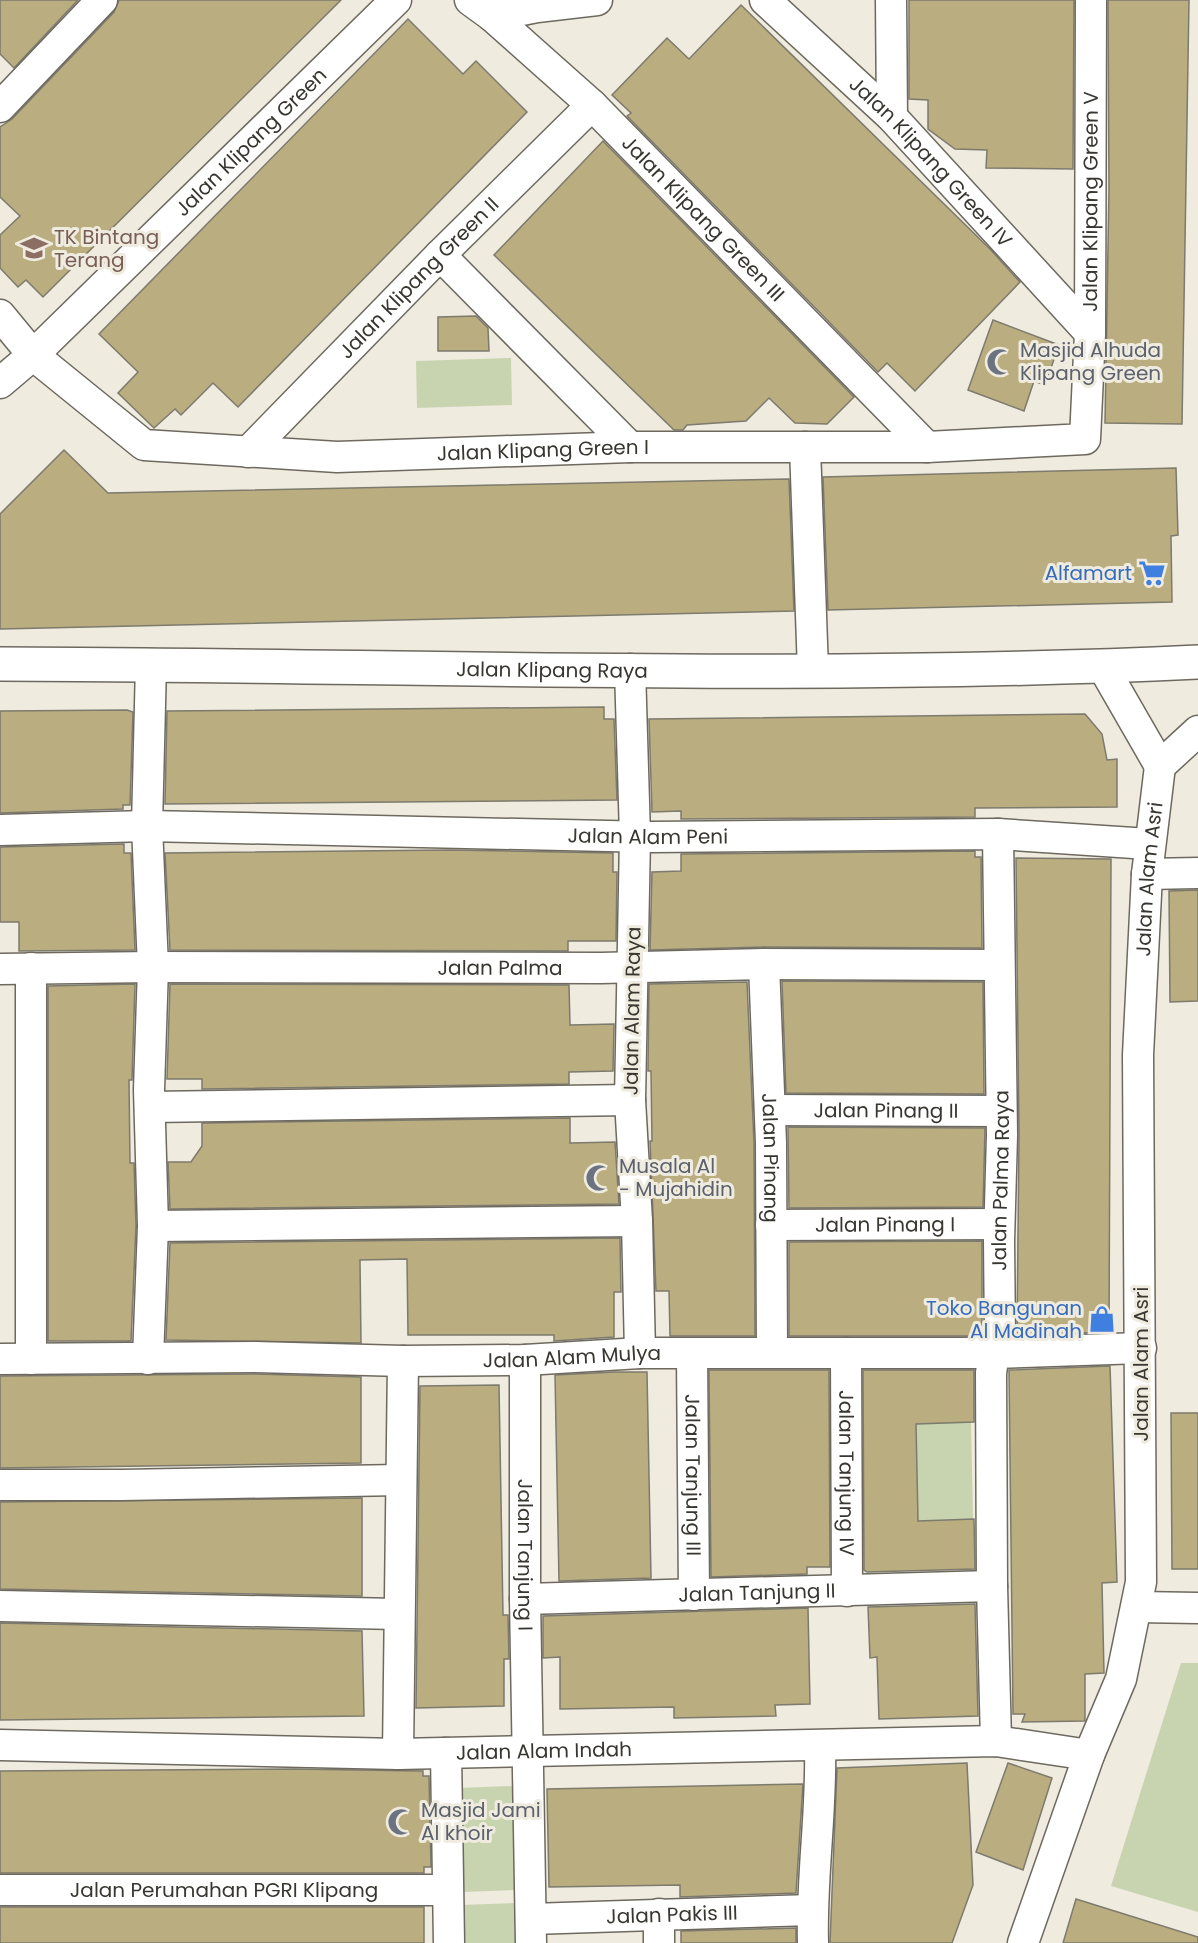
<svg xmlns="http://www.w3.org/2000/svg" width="1198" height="1943" font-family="Poppins,sans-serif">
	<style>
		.green { fill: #c8d4b0 }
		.building { fill: #baad7f; stroke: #7d7a6e; stroke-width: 1.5 }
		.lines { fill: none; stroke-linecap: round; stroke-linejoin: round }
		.minor-casing { stroke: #6d695f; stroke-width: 33 }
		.major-casing { stroke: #6d695f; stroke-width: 36 }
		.minor { stroke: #fff; stroke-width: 30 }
		.major { stroke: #fff; stroke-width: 33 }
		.labels { text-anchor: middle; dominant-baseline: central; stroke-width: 6; stroke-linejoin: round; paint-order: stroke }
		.street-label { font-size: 20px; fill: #383631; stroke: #efebdf }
		.education-label { font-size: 20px; fill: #785e54; stroke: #efebdf; text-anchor: start }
		.worship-label { font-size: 20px; fill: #5b616d; stroke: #efebdf; text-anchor: start }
		.shop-label { font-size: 20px; fill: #366cbe; stroke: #efebdf; text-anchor: end }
	</style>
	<rect width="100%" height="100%" fill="#efebdf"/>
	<!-- green -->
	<g class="green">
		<polygon points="511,358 512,405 417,408 416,361"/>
		<polygon points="971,1422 973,1519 918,1521 916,1424"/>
		<polygon points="1181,1663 1198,1663 1198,1912 1111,1886"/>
		<polygon points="513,1786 516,1890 462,1892 458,1788"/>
		<polygon points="516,1903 518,1943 462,1943 460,1905"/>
	</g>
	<!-- building -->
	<g class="building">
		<polygon points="0,0 78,0 14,68 0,54"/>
		<polygon points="119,0 341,0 43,297 26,280 18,287 0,268 0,235 20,216 0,197 0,127 12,119 114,12"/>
		<polygon points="909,0 1074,0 1073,169 986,168 987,150 955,149 928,129 928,100 909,99"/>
		<polygon points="1108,0 1189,0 1182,424 1105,423 1109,189"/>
		<polygon points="741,5 990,249 1020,282 915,391 887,363 878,372 627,116 631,113 612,95 667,38 689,59"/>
		<polygon points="408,19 463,74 476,61 527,112 238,407 213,383 181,415 175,409 154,428 118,393 138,372 99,334"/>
		<polygon points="603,141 854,397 827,424 795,423 769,398 746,421 687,425 683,430 674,430 494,255"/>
		<polygon points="476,316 488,328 489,351 438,351 438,317"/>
		<polygon points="993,320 1059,345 1045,385 1034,381 1024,411 968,390"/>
		<polygon points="64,450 108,493 789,479 794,611 0,629 0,514"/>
		<polygon points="1176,468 1178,535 1171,536 1172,602 828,610 823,477"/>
		<polygon points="604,707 604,719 614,719 617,800 165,804 167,711"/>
		<polygon points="127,710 133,712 130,805 123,805 123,809 0,813 0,711"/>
		<polygon points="1085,714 1102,734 1107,760 1117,759 1117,807 975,808 975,817 681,819 681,811 652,812 649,719"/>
		<polygon points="124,844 124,853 131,853 135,950 19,951 19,922 0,922 0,847"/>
		<polygon points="449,850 613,853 613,872 617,872 616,941 568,941 568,951 170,950 165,853"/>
		<polygon points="975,851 975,857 981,857 982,948 764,947 650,950 652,872 681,871 681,854"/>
		<polygon points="1016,858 1111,859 1109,1332 1017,1335 1019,1135"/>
		<polygon points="1198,890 1198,1001 1170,1002 1169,891"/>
		<polygon points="782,981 983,982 984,1094 786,1093"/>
		<polygon points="747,982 754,1143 755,1336 670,1336 669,1291 656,1291 650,1141 652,1141 651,1071 648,1071 649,984"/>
		<polygon points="135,984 132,1080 129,1080 130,1163 134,1163 136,1226 131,1341 48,1341 48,986"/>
		<polygon points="170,984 569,985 570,1025 614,1024 613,1071 569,1072 569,1084 202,1089 202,1079 167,1079"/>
		<polygon points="570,1118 570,1143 615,1142 619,1204 170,1209 168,1162 191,1162 202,1146 202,1123"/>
		<polygon points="788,1127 985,1128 983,1207 789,1208"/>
		<polygon points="620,1238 621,1292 614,1292 614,1337 554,1341 554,1335 408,1335 407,1259 360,1260 361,1343 166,1340 170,1243"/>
		<polygon points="982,1241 982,1336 789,1336 789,1242"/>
		<polygon points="1110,1366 1117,1582 1102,1583 1104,1673 1085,1674 1085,1721 1022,1722 1025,1714 1013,1714 1009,1370"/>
		<polygon points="709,1370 829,1370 830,1567 807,1567 807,1574 711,1577"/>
		<polygon points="863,1370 974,1370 974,1422 916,1424 918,1521 974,1519 975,1569 867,1572 864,1570"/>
		<polygon points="614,1372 647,1372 651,1578 559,1581 555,1375"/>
		<polygon points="255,1374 361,1377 361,1463 0,1468 0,1376"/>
		<polygon points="499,1385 503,1615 508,1615 509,1659 504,1659 504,1706 416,1708 420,1386"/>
		<polygon points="1171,1413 1198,1413 1198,1569 1172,1569"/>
		<polygon points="362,1498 362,1596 0,1589 0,1502"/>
		<polygon points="975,1604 978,1716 879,1719 877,1657 870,1658 868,1607"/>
		<polygon points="808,1608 810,1704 775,1705 776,1716 674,1718 674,1707 560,1709 560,1657 543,1658 543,1616"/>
		<polygon points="0,1623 362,1631 364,1716 0,1720"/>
		<polygon points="967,1763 973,1885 952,1943 830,1943 837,1768"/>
		<polygon points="1008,1763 1052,1778 1023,1870 976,1852"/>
		<polygon points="293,1769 423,1771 423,1776 429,1776 431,1867 424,1867 424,1873 0,1873 0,1771"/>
		<polygon points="803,1784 796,1893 680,1897 680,1885 549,1887 547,1789"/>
		<polygon points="1076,1899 1198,1937 1198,1943 1063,1943"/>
		<rect x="0" y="1907" width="424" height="36"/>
		<polygon points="796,1928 796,1943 681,1943 681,1931"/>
	</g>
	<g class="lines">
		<defs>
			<g id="minor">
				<path id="s1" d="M 470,0 L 492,16 L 592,105 L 927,447"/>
				<path id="s2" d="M 765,0 L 892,117 L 1090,333"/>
				<polyline points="891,0 892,117"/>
				<polyline points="492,16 537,7 597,0"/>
				<polyline points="0,107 102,0"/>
				<polyline points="440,255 630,447"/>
				<path id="s3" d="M 0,315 L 33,355 L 144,445 L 337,457 L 630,447 L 927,447 L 1085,439 L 1090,333 L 1091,0"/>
				<path id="s4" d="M 0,383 L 33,355 L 396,0"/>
				<polyline points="805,447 813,671"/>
				<path id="s5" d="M 248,452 L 440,255 L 592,105"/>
				<polyline points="1103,667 1160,766"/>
				<polyline points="630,669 635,836 630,1100 637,1221 640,1353"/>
				<polyline points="1160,766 1198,731"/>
				<path id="s6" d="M 0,830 L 147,826 L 652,837 L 998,834 L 1149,844"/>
				<polyline points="1147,874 1198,873"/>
				<path id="s7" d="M 764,964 L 771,1143 L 772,1351"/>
				<polyline points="31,968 31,1359"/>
				<path id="s8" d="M 0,969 L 153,967 L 601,968 L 764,964 L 998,965"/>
				<polyline points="150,1107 630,1100"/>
				<path id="s9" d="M 770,1110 L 1001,1111"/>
				<path id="s10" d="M 771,1225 L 999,1224"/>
				<polyline points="153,1226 637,1221"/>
				<path id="s11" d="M 846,1353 L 847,1591"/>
				<path id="s12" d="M 692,1355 L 694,1595"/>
				<path id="s13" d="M 0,1359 L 255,1357 L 403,1361 L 525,1360 L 640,1353 L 994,1353 L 1141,1348"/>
				<polyline points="148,1359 153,1226 149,1090 153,967 147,826 151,664"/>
				<path id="s14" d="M 525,1360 L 525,1599 L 531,1943"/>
				<polyline points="0,1485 122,1485 400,1480"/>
				<path id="s15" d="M 525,1599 L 992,1586"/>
				<polyline points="0,1606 398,1614"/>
				<polyline points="1137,1607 1198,1608"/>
				<path id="s16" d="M 996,1741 L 992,1586 L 991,1373 L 994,1353 L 1000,1338 L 999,1241 L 1002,1135 L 998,834"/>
				<path id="s17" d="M 0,1745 L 398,1754 L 996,1741 L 1089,1755"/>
				<polyline points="446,1753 449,1943"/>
				<polyline points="398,1754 403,1361"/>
				<path id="s18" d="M 0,1890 L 447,1890"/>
				<polyline points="659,1914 659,1943"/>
				<path id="s19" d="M 531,1919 L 812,1910"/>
				<path d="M 813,1943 C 811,1877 822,1812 820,1746"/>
				<path id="s20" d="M 1023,1943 L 1089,1755 L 1121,1679 L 1141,1582 L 1138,1055 L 1147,874 L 1160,766"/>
			</g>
			<g id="major">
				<path id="s21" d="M 0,664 C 399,665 799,681 1198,662"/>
			</g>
		</defs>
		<!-- minor casing -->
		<use href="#minor" class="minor-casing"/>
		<!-- major casing -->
		<use href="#major" class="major-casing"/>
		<!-- minor -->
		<use href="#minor" class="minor"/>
		<!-- major -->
		<use href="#major" class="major"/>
	</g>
	<!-- icons -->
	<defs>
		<symbol id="school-bare" viewBox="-9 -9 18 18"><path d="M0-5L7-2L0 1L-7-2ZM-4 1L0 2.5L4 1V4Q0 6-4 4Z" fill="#8d6e63" stroke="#efebdf" stroke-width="2.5" paint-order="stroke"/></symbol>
		<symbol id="mosque-bare" viewBox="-9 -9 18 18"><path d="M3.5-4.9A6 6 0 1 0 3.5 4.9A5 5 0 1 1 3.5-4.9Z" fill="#6b7280" stroke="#efebdf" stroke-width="2.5" paint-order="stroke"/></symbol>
		<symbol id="supermarket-bare" viewBox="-9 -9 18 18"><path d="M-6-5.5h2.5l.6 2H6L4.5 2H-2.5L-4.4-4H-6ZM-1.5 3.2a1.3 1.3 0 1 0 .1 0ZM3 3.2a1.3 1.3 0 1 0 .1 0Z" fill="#3f7fe0" stroke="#efebdf" stroke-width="2.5" paint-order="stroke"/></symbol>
		<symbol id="shop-bare" viewBox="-9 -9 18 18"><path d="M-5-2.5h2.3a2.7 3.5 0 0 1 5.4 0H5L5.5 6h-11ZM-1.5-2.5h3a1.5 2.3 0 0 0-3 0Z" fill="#3f7fe0" stroke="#efebdf" stroke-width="2.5" paint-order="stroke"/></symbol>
	</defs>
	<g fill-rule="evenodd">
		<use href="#school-bare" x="15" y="229" width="38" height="38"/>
		<use href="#mosque-bare" x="981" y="343" width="38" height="38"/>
		<use href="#supermarket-bare" x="1133" y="554" width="38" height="38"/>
		<use href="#mosque-bare" x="580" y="1159" width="38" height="38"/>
		<use href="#shop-bare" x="1083" y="1300" width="38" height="38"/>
		<use href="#mosque-bare" x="382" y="1803" width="38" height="38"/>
	</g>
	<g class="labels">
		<!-- street labels -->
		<g class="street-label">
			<text stroke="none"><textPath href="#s4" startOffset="348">Jalan Klipang Green</textPath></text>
			<text stroke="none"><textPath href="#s2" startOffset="232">Jalan Klipang Green IV</textPath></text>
			<text stroke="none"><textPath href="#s3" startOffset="1374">Jalan Klipang Green V</textPath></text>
			<text stroke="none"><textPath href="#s1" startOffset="320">Jalan Klipang Green III</textPath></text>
			<text stroke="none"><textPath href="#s5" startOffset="244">Jalan Klipang Green II</textPath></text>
			<text stroke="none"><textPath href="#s3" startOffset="594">Jalan Klipang Green I</textPath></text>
			<text stroke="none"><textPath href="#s21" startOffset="552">Jalan Klipang Raya</textPath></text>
			<text stroke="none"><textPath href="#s6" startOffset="648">Jalan Alam Peni</textPath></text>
			<text stroke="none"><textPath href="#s20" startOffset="1084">Jalan Alam Asri</textPath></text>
			<text stroke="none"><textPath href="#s8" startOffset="500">Jalan Palma</textPath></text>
			<text transform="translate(632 1011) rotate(-89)">Jalan Alam Raya</text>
			<text stroke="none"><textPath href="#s9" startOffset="116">Jalan Pinang II</textPath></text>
			<text stroke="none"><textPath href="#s7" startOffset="194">Jalan Pinang</textPath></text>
			<text stroke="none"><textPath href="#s16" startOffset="562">Jalan Palma Raya</textPath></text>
			<text stroke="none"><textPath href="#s10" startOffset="114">Jalan Pinang I</textPath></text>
			<text stroke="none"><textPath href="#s13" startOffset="572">Jalan Alam Mulya</textPath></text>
			<text transform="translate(1141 1364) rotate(-90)">Jalan Alam Asri</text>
			<text stroke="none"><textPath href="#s11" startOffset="120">Jalan Tanjung IV</textPath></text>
			<text stroke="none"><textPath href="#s12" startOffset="120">Jalan Tanjung III</textPath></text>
			<text stroke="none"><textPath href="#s14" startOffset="195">Jalan Tanjung I</textPath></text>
			<text stroke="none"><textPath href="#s15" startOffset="232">Jalan Tanjung II</textPath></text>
			<text stroke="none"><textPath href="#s17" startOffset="544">Jalan Alam Indah</textPath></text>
			<text stroke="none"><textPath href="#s18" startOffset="224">Jalan Perumahan PGRI Klipang</textPath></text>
			<text stroke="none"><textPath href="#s19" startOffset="141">Jalan Pakis III</textPath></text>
		</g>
		<!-- education labels -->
		<g class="education-label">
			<text x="54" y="237">TK Bintang<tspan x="54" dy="23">Terang</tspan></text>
		</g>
		<!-- worship labels -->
		<g class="worship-label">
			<text x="1020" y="350">Masjid Alhuda<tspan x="1020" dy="23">Klipang Green</tspan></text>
			<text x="619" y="1166">Musala Al<tspan x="619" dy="23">- Mujahidin</tspan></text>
			<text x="421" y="1810">Masjid Jami<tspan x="421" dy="23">Al khoir</tspan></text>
		</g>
		<!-- shop labels -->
		<g class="shop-label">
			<text x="1132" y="573">Alfamart</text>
			<text x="1082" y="1308">Toko Bangunan<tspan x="1082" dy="23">Al Madinah</tspan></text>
		</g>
	</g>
</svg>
